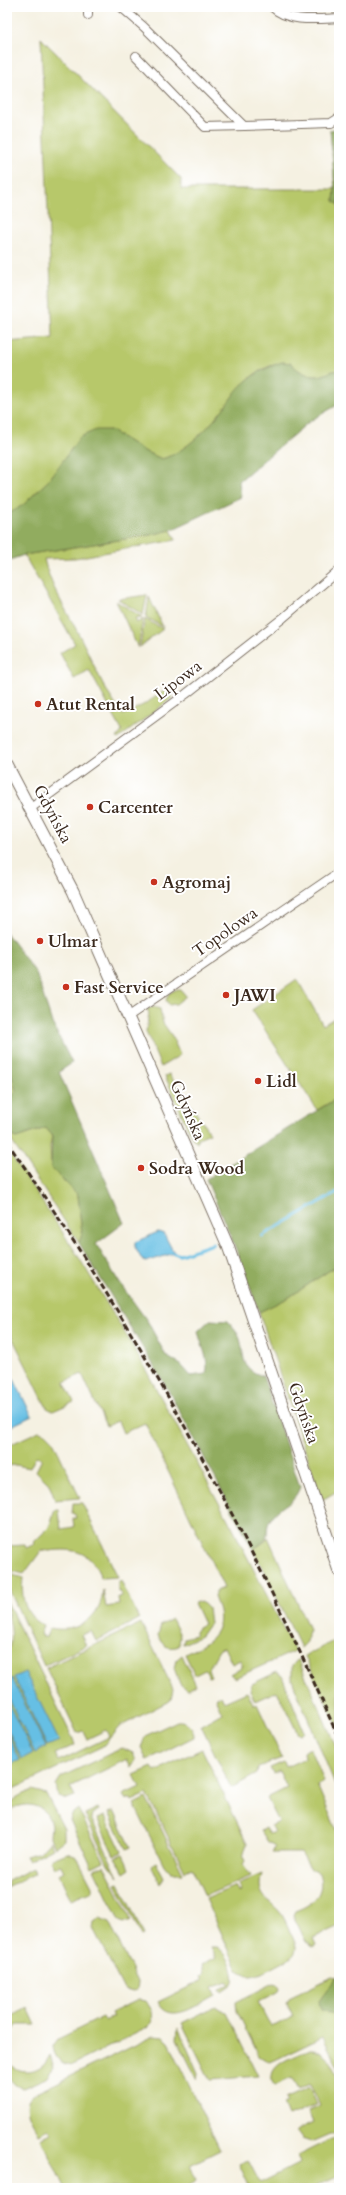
<svg xmlns="http://www.w3.org/2000/svg" width="346" height="2195" font-family="Cardo,serif">
	<style>
		.green { fill: #b7c86b; stroke: #797944 }
		.forest { fill: #91ac5f; stroke: #666b3e }
		.water { fill: #66bfe4; stroke: #507481 }
		.lines { fill: none; stroke-linecap: round; stroke-linejoin: round }
		.stream { stroke: #66bfe4; stroke-width: 3 }
		.street-casing { stroke: #7c7063; stroke-width: 10 }
		.secondary-casing { stroke: #7c7063; stroke-width: 13 }
		.street { stroke: #fff; stroke-width: 8 }
		.secondary { stroke: #fff; stroke-width: 11 }
		.rail { stroke: #3b2a1e; stroke-width: 3; stroke-dasharray: 6 3; stroke-linecap: butt }
		.poi-dot { fill: #c8321e; stroke: #fff; stroke-width: 1.5 }
		.labels { text-anchor: middle; dominant-baseline: central; stroke-width: 4; stroke-linejoin: round; paint-order: stroke }
		.street-label { font-size: 17px; fill: #3b2a1e; stroke: #fff }
		.poi-label { font-size: 17px; font-weight: bold; fill: #3b2a1e; stroke: #fff; text-anchor: start }
	</style>
	<rect width="100%" height="100%" fill="#fff"/>
	<filter id="ink" filterUnits="userSpaceOnUse"><feTurbulence type="fractalNoise" baseFrequency=".025" numOctaves="2"/><feDisplacementMap in="SourceGraphic" scale="8" xChannelSelector="R" yChannelSelector="G"/><feConvolveMatrix kernelMatrix="1 2 1 2 8 2 1 2 1" color-interpolation-filters="sRGB"/></filter>
	<filter id="wash" filterUnits="userSpaceOnUse"><feTurbulence type="fractalNoise" baseFrequency=".012" numOctaves="4" result="noise"/><feDisplacementMap in="SourceGraphic" scale="16" xChannelSelector="R" yChannelSelector="G"/><feGaussianBlur stdDeviation="0.9" result="paint"/><feColorMatrix in="noise" values="0 0 0 0 0 0 0 0 0 0 0 0 0 0 0 0 0 1.4 0 .05"/><feComposite in="paint" operator="in"/></filter>
	<g filter="url(#wash)">
		<rect width="100%" height="100%" fill="#f5f1e2"/>
		<!-- green -->
		<g class="green">
			<path d="M 41,38 L 181,179 L 181,189 L 335,189 L 334,201 L 339,205 L 339,371 C 332,370 330,373 323,375 C 312,379 298,372 291,363 C 284,364 277,364 270,366 C 248,374 237,392 223,409 C 208,429 185,452 162,459 L 146,452 L 110,430 L 80,437 L 49,480 L 23,505 L 7,515 L 7,342 L 53,338 Z"/>
			<path d="M 171,530 L 176,540 L 75,558 L 44,559 C 50,585 64,606 76,629 C 92,658 102,689 123,715 L 145,704 L 167,689 L 172,698 L 118,739 L 117,738 L 122,731 L 89,670 L 74,679 L 60,653 L 75,644 L 24,555 L 150,535 Z"/>
			<polygon points="147,595 143,615 118,599"/>
			<polygon points="149,597 163,627 146,617"/>
			<polygon points="116,601 142,617 135,618 137,623 143,619 138,648"/>
			<polygon points="145,619 163,629 140,647"/>
			<polygon points="297,979 323,1025 339,1015 339,1097 317,1110 252,1010"/>
			<polygon points="175,990 181,990 186,996 176,1004 169,1005 166,1000 169,993"/>
			<polygon points="153,1007 160,1009 163,1023 172,1036 180,1055 161,1067 146,1032 149,1013 147,1009"/>
			<polygon points="7,1057 16,1091 7,1103"/>
			<polygon points="169,1074 210,1133 198,1138 197,1143 192,1138 165,1076"/>
			<polygon points="46,1128 52,1135 50,1146 51,1168 78,1195 82,1234 79,1243 7,1134 16,1138"/>
			<path d="M 7,1149 L 73,1248 L 131,1343 L 231,1525 L 295,1651 L 235,1678 L 230,1674 L 243,1666 L 240,1660 L 232,1664 L 224,1647 L 219,1650 L 208,1670 L 211,1676 L 209,1677 L 205,1670 L 195,1675 L 185,1654 C 203,1645 224,1636 219,1611 C 218,1606 215,1601 214,1596 L 216,1591 L 224,1588 L 145,1423 L 123,1433 L 118,1421 L 106,1426 L 82,1374 L 64,1382 L 74,1402 L 53,1411 L 47,1408 L 7,1327 Z"/>
			<polygon points="339,1264 339,1490 322,1500 259,1312 288,1298"/>
			<polygon points="39,1431 46,1433 52,1439 80,1498 55,1500 49,1484 36,1471 42,1459 36,1456 30,1468 16,1465 7,1466 7,1446"/>
			<path d="M 73,1503 L 82,1503 L 118,1577 L 101,1578 C 91,1551 75,1548 49,1551 C 46,1551 46,1549 41,1551 L 24,1574 L 12,1571 L 7,1560 L 7,1546 L 25,1545 L 26,1548 L 35,1544 L 34,1542 L 49,1527 L 55,1510 L 59,1510 L 61,1529 L 74,1527 L 73,1519 L 76,1518 L 75,1514 L 72,1514 Z"/>
			<polygon points="268,1537 309,1629 307,1642 301,1648 253,1549 263,1543"/>
			<path d="M 7,1567 L 10,1574 L 23,1578 C 21,1597 24,1615 43,1625 L 40,1635 L 46,1637 L 50,1628 C 77,1634 101,1618 103,1590 L 106,1607 L 119,1605 L 118,1597 L 121,1596 L 121,1592 L 118,1592 L 118,1581 L 121,1581 L 139,1619 L 96,1641 L 91,1631 L 81,1635 L 86,1646 L 44,1666 L 7,1585 Z"/>
			<polygon points="201,1601 208,1608 210,1623 201,1636 183,1644 184,1638 195,1635 198,1627 204,1624 194,1603"/>
			<path d="M 7,1602 L 73,1739 L 75,1745 L 55,1754 L 59,1761 L 109,1737 L 106,1730 L 87,1739 L 83,1731 L 77,1733 L 46,1668 L 141,1623 L 173,1689 L 171,1700 L 119,1727 L 103,1746 L 7,1792 L 7,1653 C 17,1636 7,1620 7,1602 Z"/>
			<path d="M 172,1619 L 180,1635 L 179,1646 C 169,1650 161,1646 158,1635 L 161,1625 Z"/>
			<polygon points="339,1638 339,1730 305,1656"/>
			<polygon points="182,1655 196,1685 188,1690 180,1684 174,1668 176,1660"/>
			<polygon points="298,1659 339,1754 339,1794 292,1680 292,1666"/>
			<polygon points="277,1672 282,1676 304,1732 301,1735 298,1734 277,1691 255,1701 250,1691 252,1684"/>
			<polygon points="247,1692 254,1705 257,1704 282,1758 258,1767 257,1774 231,1788 201,1725 222,1713 215,1698 221,1696 224,1702"/>
			<path d="M 177,1721 C 187,1720 194,1727 194,1737 L 147,1760 L 141,1747 L 145,1736 Z"/>
			<polygon points="122,1748 133,1753 136,1760 131,1768 127,1759 70,1787 75,1796 67,1799 58,1796 56,1785 61,1777"/>
			<polygon points="202,1749 247,1843 243,1857 245,1861 243,1864 251,1876 205,1896 192,1868 185,1871 147,1794 132,1801 131,1799 126,1801 123,1795 140,1787 134,1775 152,1767 155,1771"/>
			<path d="M 308,1749 L 311,1749 L 324,1781 L 317,1785 L 339,1836 L 339,1926 L 313,1938 L 316,1945 L 313,1947 L 306,1942 L 293,1915 L 295,1911 C 312,1905 326,1894 319,1873 L 311,1869 L 301,1853 L 272,1853 L 275,1846 L 268,1842 L 261,1831 L 266,1828 L 269,1834 L 274,1832 L 271,1826 L 279,1822 L 267,1798 L 287,1788 L 279,1771 L 273,1774 L 270,1768 L 284,1762 L 286,1767 L 305,1758 L 304,1752 Z"/>
			<path d="M 33,1790 L 46,1794 L 64,1829 L 64,1840 L 55,1847 C 54,1844 50,1839 50,1837 C 50,1831 52,1827 50,1821 C 43,1802 19,1800 7,1814 C 7,1799 21,1795 33,1790 Z"/>
			<polygon points="146,1798 183,1873 171,1873 164,1865 134,1804"/>
			<polygon points="98,1808 99,1810 92,1814 91,1818 118,1877 108,1864 85,1814"/>
			<polygon points="78,1809 104,1861 92,1867 70,1820 72,1814"/>
			<polygon points="114,1811 131,1847 127,1849 109,1813"/>
			<polygon points="105,1816 122,1852 114,1855 97,1819"/>
			<polygon points="50,1841 53,1848 28,1861 25,1856 40,1852"/>
			<polygon points="67,1853 77,1857 92,1886 92,1891 71,1900 59,1874 64,1871 61,1866 54,1868 50,1860"/>
			<polygon points="123,1854 130,1869 124,1873 115,1857"/>
			<polygon points="156,1862 164,1877 160,1884 151,1865"/>
			<polygon points="104,1865 131,1920 124,1923 119,1921 94,1869"/>
			<polygon points="33,1868 36,1873 7,1887 8,1881"/>
			<path d="M 262,1874 C 254,1898 272,1900 282,1915 C 285,1920 288,1926 290,1932 C 300,1951 298,1955 279,1964 C 269,1969 258,1977 247,1976 L 238,1970 L 206,1899 L 235,1886 L 239,1893 L 241,1892 L 238,1884 Z"/>
			<polygon points="119,1883 144,1935 142,1936 116,1884"/>
			<polygon points="100,1918 109,1922 138,1982 137,1990 133,1992 124,1990 93,1928 94,1922"/>
			<path d="M 211,1947 L 217,1947 C 228,1953 237,1974 232,1985 L 222,1992 L 220,1989 L 229,1985 L 227,1981 L 213,1987 L 216,1995 C 200,2003 170,2027 158,2002 L 203,1980 L 201,1976 L 204,1974 L 202,1965 L 216,1957 Z"/>
			<polygon points="332,1977 336,1978 333,1983 333,2014 339,2012 339,2069 323,2037 275,2060 269,2062 259,2056 237,2011 236,2002 274,1983 278,1984 280,1988 278,1992 258,2002 271,2027 293,2017 287,2004 289,1998"/>
			<path d="M 138,2000 L 146,2001 C 154,2010 155,2020 147,2028 L 74,2064 C 62,2067 54,2057 53,2046 L 58,2039 L 103,2017 L 105,2021 L 113,2017 L 111,2013 Z"/>
			<polygon points="216,2006 227,2013 258,2076 210,2080 182,2023"/>
			<polygon points="28,2008 36,2025 18,2025 7,2034 7,2010 12,2009 10,2012 12,2016"/>
			<polygon points="178,2027 198,2073 197,2079 177,2039"/>
			<path d="M 154,2036 L 163,2037 L 169,2042 L 220,2150 L 190,2165 L 196,2180 L 189,2186 L 190,2188 L 64,2188 L 41,2139 L 51,2134 L 49,2130 L 39,2135 C 32,2120 18,2104 36,2093 Z"/>
			<path d="M 310,2049 C 325,2048 337,2068 339,2082 C 341,2097 339,2114 339,2130 L 311,2142 L 302,2139 L 296,2131 L 313,2123 L 308,2111 L 320,2105 L 310,2084 L 298,2089 L 292,2078 L 274,2086 C 263,2064 295,2057 310,2049 Z"/>
			<path d="M 50,2055 L 54,2068 L 48,2077 L 23,2088 C 9,2085 7,2073 7,2061 C 20,2077 42,2073 50,2055 Z"/>
			<polygon points="309,2087 317,2104 294,2115 293,2114 288,2116 283,2104 287,2102 285,2098"/>
			<polygon points="339,2135 339,2176 313,2188 250,2188 239,2164 248,2160 260,2183 300,2163 297,2156"/>
		</g>
		<!-- forest -->
		<g class="forest">
			<polygon points="339,128 339,205 334,201 335,189 330,130"/>
			<path d="M 282,362 L 291,363 C 298,372 312,379 323,375 C 330,373 332,370 339,371 L 339,404 L 310,421 L 239,481 L 241,497 L 171,530 L 150,535 L 24,555 L 7,561 L 7,515 L 23,505 L 49,480 L 80,437 L 96,430 L 110,430 L 146,452 L 162,459 C 185,452 208,429 223,409 C 230,401 236,389 244,383 C 255,373 268,367 282,362 Z"/>
			<path d="M 7,934 L 36,973 L 52,1023 L 72,1063 L 59,1072 L 124,1223 L 96,1244 L 119,1282 L 148,1322 L 166,1356 L 181,1365 L 191,1376 L 206,1374 C 210,1361 201,1345 198,1331 L 210,1320 L 228,1321 C 231,1325 236,1329 238,1334 C 247,1354 237,1368 263,1376 L 300,1487 C 293,1505 283,1503 273,1516 C 260,1532 277,1535 253,1549 L 166,1386 L 79,1243 L 82,1234 L 78,1195 L 51,1168 L 52,1135 L 46,1128 L 16,1138 L 7,1133 L 7,1103 L 16,1091 L 7,1057 Z"/>
			<polygon points="339,1097 339,1264 288,1298 259,1312 236,1249 206,1179"/>
			<polygon points="339,1976 339,2012 333,2014 321,2010 319,2001 336,1978"/>
		</g>
		<!-- water -->
		<g class="water">
			<polygon points="158,1232 164,1234 174,1253 146,1262 142,1260 135,1247 135,1242"/>
			<polygon points="7,1365 32,1416 7,1428"/>
			<polygon points="25,1672 59,1741 47,1746 14,1677"/>
			<polygon points="12,1678 46,1747 35,1753 7,1695 7,1681"/>
			<polygon points="7,1701 33,1753 22,1759 7,1728"/>
			<polygon points="7,1732 20,1760 9,1765 7,1760"/>
		</g>
		<g class="lines">
			<!-- stream -->
			<g class="stream">
				<polyline points="262,1236 339,1191"/>
				<polyline points="174,1253 180,1255 213,1244"/>
			</g>
		</g>
	</g>
	<g filter="url(#ink)">
		<g class="lines">
			<defs>
				<g id="street">
					<polyline points="88,7 88,15"/>
					<polyline points="121,7 144,27 244,126 331,123 339,118"/>
					<path d="M 272,7 C 288,23 318,19 339,18"/>
					<polyline points="136,56 205,127 244,126"/>
					<polyline points="31,808 186,694 283,618 339,570"/>
					<polyline points="129,1016 339,872"/>
				</g>
				<polyline id="secondary" points="7,765 73,891 228,1246 339,1571"/>
			</defs>
			<!-- street casing -->
			<use href="#street" class="street-casing"/>
			<!-- secondary casing -->
			<use href="#secondary" class="secondary-casing"/>
			<!-- street -->
			<use href="#street" class="street"/>
			<!-- secondary -->
			<use href="#secondary" class="secondary"/>
			<!-- rail -->
			<path class="rail" d="M 7,1142 C 137,1328 249,1531 339,1739"/>
		</g>
	</g>
	<!-- markers -->
	<g class="poi-dot">
		<circle cx="38" cy="704" r="4"/>
		<circle cx="90" cy="807" r="4"/>
		<circle cx="154" cy="882" r="4"/>
		<circle cx="40" cy="941" r="4"/>
		<circle cx="66" cy="987" r="4"/>
		<circle cx="226" cy="995" r="4"/>
		<circle cx="258" cy="1081" r="4"/>
		<circle cx="141" cy="1168" r="4"/>
	</g>
	<g class="labels">
		<!-- street labels -->
		<g class="street-label">
			<text transform="translate(178 680) rotate(-37)">Lipowa</text>
			<text transform="translate(53 814) rotate(62)">Gdyńska</text>
			<text transform="translate(225 932) rotate(-35)">Topolowa</text>
			<text transform="translate(188 1110) rotate(66)">Gdyńska</text>
			<text transform="translate(304 1413) rotate(71)">Gdyńska</text>
		</g>
		<!-- poi labels -->
		<g class="poi-label">
			<text x="46" y="704">Atut Rental</text>
			<text x="98" y="807">Carcenter</text>
			<text x="162" y="882">Agromaj</text>
			<text x="48" y="941">Ulmar</text>
			<text x="74" y="987">Fast Service</text>
			<text x="234" y="995">JAWI</text>
			<text x="266" y="1081">Lidl</text>
			<text x="149" y="1168">Sodra Wood</text>
		</g>
	</g>
	<!-- margin -->
	<rect width="346" height="2195" fill="none" stroke="#fff" stroke-width="24"/>
</svg>
